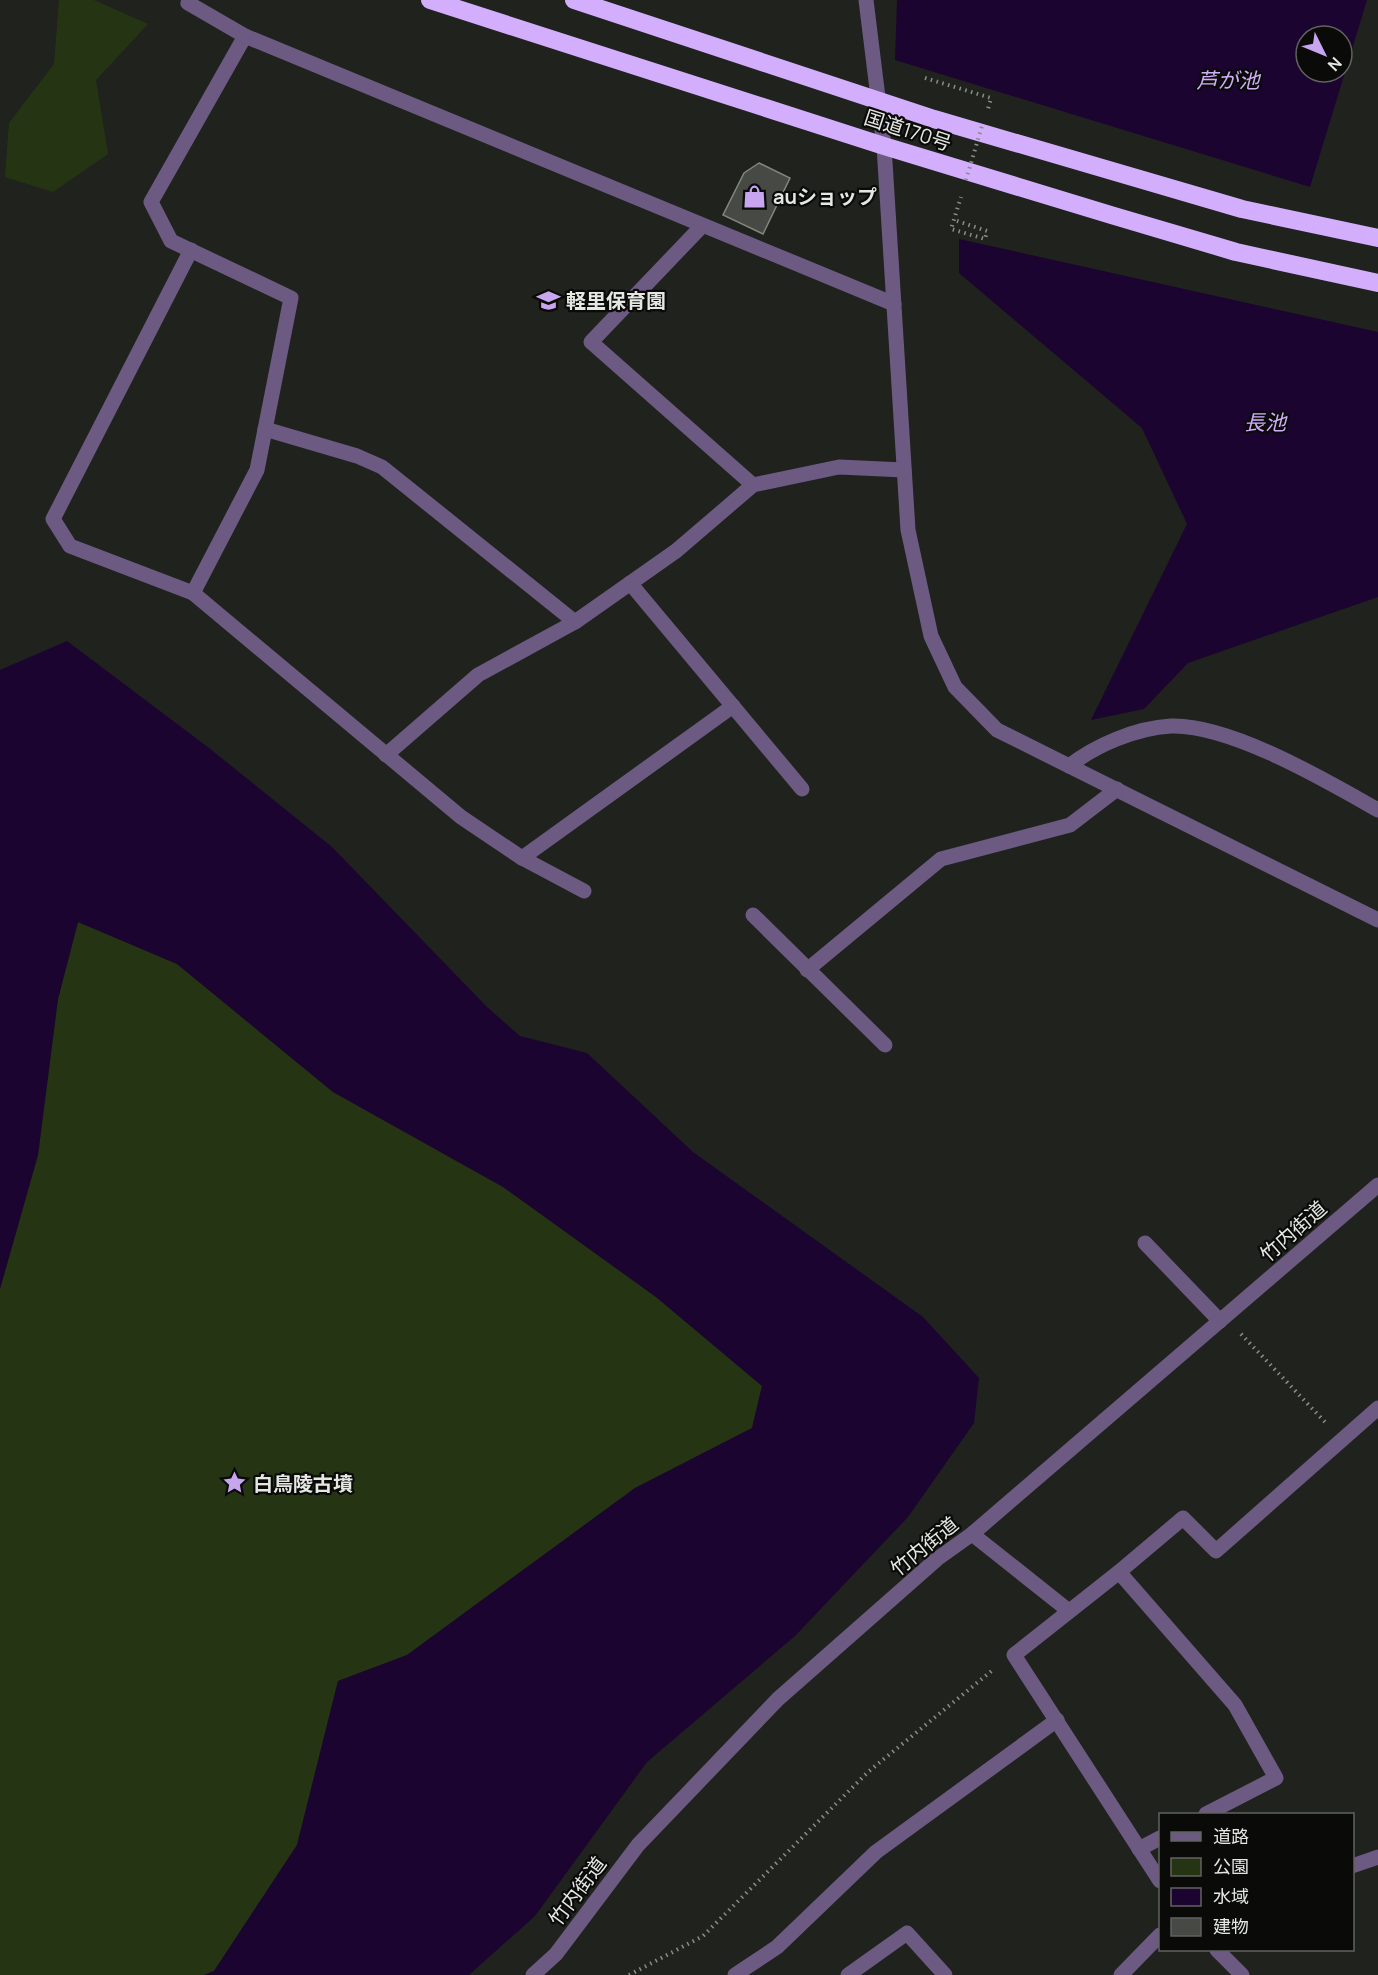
<svg xmlns="http://www.w3.org/2000/svg" width="1378" height="1975" font-family="Manrope,'Noto Sans JP',sans-serif">
	<style>
		.green { fill: #253514 }
		.water { fill: #1c0430; fill-rule: evenodd }
		.building { fill: #464944; stroke: #838680; stroke-width: 1.5 }
		.lines { fill: none; stroke-linecap: round; stroke-linejoin: round }
		.path { stroke: #8b8d89; stroke-width: 4; stroke-dasharray: 1.5 4.5; stroke-linecap: butt }
		.minor { stroke: #6c5a82; stroke-width: 15 }
		.highway { stroke: #d3aefd; stroke-width: 18 }
		.path-bridge { stroke: #8b8d89; stroke-width: 4; stroke-dasharray: 1.5 4.5; stroke-linecap: butt }
		.labels { text-anchor: middle; dominant-baseline: central; stroke-width: 4.5; stroke-linejoin: round; paint-order: stroke }
		.street-label { font-size: 20px; fill: #e5e7e3; stroke: #0a0b09 }
		.poi-label { font-size: 20px; font-weight: bold; fill: #e5e7e3; stroke: #0a0b09; text-anchor: start }
		.water-label { font-size: 21px; font-style: italic; fill: #d0acfa; stroke: #0a0b09 }
	</style>
	<rect width="100%" height="100%" fill="#1f221d"/>
	<!-- green -->
	<g class="green">
		<polygon points="59,0 94,0 148,24 96,80 108,154 53,192 5,177 9,123 54,64"/>
		<polygon points="78,922 177,964 333,1092 503,1187 656,1297 762,1386 752,1428 635,1488 407,1655 338,1681 297,1845 214,1971 204,1975 0,1975 0,1289 38,1155 58,999"/>
	</g>
	<!-- water -->
	<g class="water">
		<path d="M 897,0 L 1367,0 L 1310,187 L 895,60 ZM 1306,36 L 1342,36 L 1342,72 L 1306,72 Z"/>
		<polygon points="959,239 1378,332 1378,597 1188,663 1144,709 1091,720 1187,524 1142,428 959,273"/>
		<polygon points="67,641 209,748 332,847 487,1007 520,1036 587,1053 693,1152 923,1317 979,1378 974,1423 908,1517 795,1636 647,1762 535,1916 469,1975 204,1975 214,1971 297,1845 338,1681 407,1655 635,1488 752,1428 762,1386 656,1297 503,1187 333,1092 177,964 78,922 58,999 38,1155 0,1289 0,670"/>
	</g>
	<!-- building -->
	<polygon class="building" points="759,163 790,178 763,234 723,215 744,173"/>
	<g class="lines">
		<!-- path -->
		<g class="path">
			<polyline points="925,78 991,98 988,109"/>
			<polyline points="957,221 987,231 985,239 951,229 961,197"/>
			<polyline points="1241,1334 1325,1422"/>
			<polyline points="629,1975 703,1936 868,1772 994,1669"/>
		</g>
		<!-- minor -->
		<g class="minor">
			<polyline points="189,0 188,3 245,36 151,202 171,241 291,298 257,470 193,593"/>
			<polyline points="866,0 884,146 908,530 931,636 955,687 997,730 1378,920"/>
			<polyline points="245,36 894,304"/>
			<polyline points="702,226 591,342 753,485"/>
			<polyline points="191,250 53,519 70,546 193,593 461,817 522,858 584,891"/>
			<polyline points="265,429 357,456 382,467 575,622 478,675 386,755"/>
			<polyline points="630,583 802,789"/>
			<polyline points="575,622 676,551 753,485 839,467 904,470"/>
			<path d="M 1069,766 C 1096,745 1136,728 1171,726 C 1230,724 1327,781 1378,810"/>
			<polyline points="522,858 733,706"/>
			<polyline points="753,915 885,1045"/>
			<polyline points="807,970 941,859 1070,825 1117,789"/>
			<polyline points="1145,1243 1220,1321"/>
			<polyline points="972,1534 1069,1611"/>
			<polyline points="1119,1572 1014,1655 1160,1881"/>
			<polyline points="1206,1814 1276,1778 1235,1705 1119,1572 1183,1518 1216,1551 1378,1408"/>
			<polyline points="1139,1849 1160,1838"/>
			<polyline points="1352,1866 1378,1857"/>
			<polyline points="1217,1950 1242,1975"/>
			<polyline points="533,1975 556,1954 638,1845 778,1699 937,1559 972,1534 1378,1185"/>
			<polyline points="735,1975 777,1947 876,1852 1057,1720"/>
			<polyline points="848,1975 907,1933 945,1975"/>
			<polyline points="1121,1975 1160,1935"/>
		</g>
		<!-- highway -->
		<g class="highway">
			<polyline points="430,0 884,146 1111,215 1236,252 1378,283"/>
			<polyline points="574,0 934,119 1242,209 1378,238"/>
		</g>
		<!-- path-bridge -->
		<polyline class="path-bridge" points="966,180 982,126"/>
	</g>
	<!-- icons -->
	<defs>
		<symbol id="shop-bare" viewBox="-9 -9 18 18"><path d="M-5-2.5h2.3a2.7 3.5 0 0 1 5.4 0H5L5.5 6h-11ZM-1.5-2.5h3a1.5 2.3 0 0 0-3 0Z" fill="#c8a6ef" stroke="#0a0b09" stroke-width="2.5" paint-order="stroke"/></symbol>
		<symbol id="school-bare" viewBox="-9 -9 18 18"><path d="M0-5L7-2L0 1L-7-2ZM-4 1L0 2.5L4 1V4Q0 6-4 4Z" fill="#c8a6ef" stroke="#0a0b09" stroke-width="2.5" paint-order="stroke"/></symbol>
		<symbol id="sight-bare" viewBox="-9 -9 18 18"><path d="M0-6L1.8-2.2L6-1.7L2.9 1.2L3.7 5.4L0 3.3L-3.7 5.4L-2.9 1.2L-6-1.7L-1.8-2.2Z" fill="#c8a6ef" stroke="#0a0b09" stroke-width="2.5" paint-order="stroke"/></symbol>
	</defs>
	<g fill-rule="evenodd">
		<use href="#shop-bare" x="738" y="180" width="33" height="33"/>
		<use href="#school-bare" x="532" y="284" width="33" height="33"/>
		<use href="#sight-bare" x="218" y="1466" width="33" height="33"/>
	</g>
	<g class="labels">
		<!-- street labels -->
		<g class="street-label">
			<text transform="translate(908 130) rotate(18)">国道170号</text>
			<text transform="translate(1293 1231) rotate(-41)">竹内街道</text>
			<text transform="translate(924 1546) rotate(-39)">竹内街道</text>
			<text transform="translate(577 1891) rotate(-53)">竹内街道</text>
		</g>
		<!-- poi labels -->
		<g class="poi-label">
			<text x="773" y="196">auショップ</text>
			<text x="566" y="300">軽里保育園</text>
			<text x="253" y="1483">白鳥陵古墳</text>
		</g>
		<!-- water labels -->
		<g class="water-label">
			<text x="1228" y="80">芦が池</text>
			<text x="1265" y="422">長池</text>
		</g>
	</g>
	<!-- legend -->
	<rect x="1159" y="1813" width="195" height="138" fill="#0a0b09" stroke="#626360" stroke-width="1.5"/>
	<rect x="1171" y="1832" width="30" height="9" fill="#6c5a82" stroke="#626360" stroke-width="1.5"/>
	<text x="1213" y="1843" font-size="18" fill="#e5e7e3">道路</text>
	<rect x="1171" y="1858" width="30" height="18" fill="#253514" stroke="#626360" stroke-width="1.5"/>
	<text x="1213" y="1873" font-size="18" fill="#e5e7e3">公園</text>
	<rect x="1171" y="1888" width="30" height="18" fill="#1c0430" stroke="#626360" stroke-width="1.5"/>
	<text x="1213" y="1903" font-size="18" fill="#e5e7e3">水域</text>
	<rect x="1171" y="1918" width="30" height="18" fill="#464944" stroke="#626360" stroke-width="1.5"/>
	<text x="1213" y="1933" font-size="18" fill="#e5e7e3">建物</text>
	<!-- north arrow -->
	<g transform="translate(1324 54) rotate(133)"><circle r="28" fill="#0a0b09" stroke="#626360" stroke-width="1.5"/>
	<path d="M0-4.5L10 22L0 15L-10 22Z" fill="#c8a6ef"/>
	<text y="-9" font-size="16" font-weight="bold" text-anchor="middle" fill="#e5e7e3">N</text>
	</g>
</svg>
